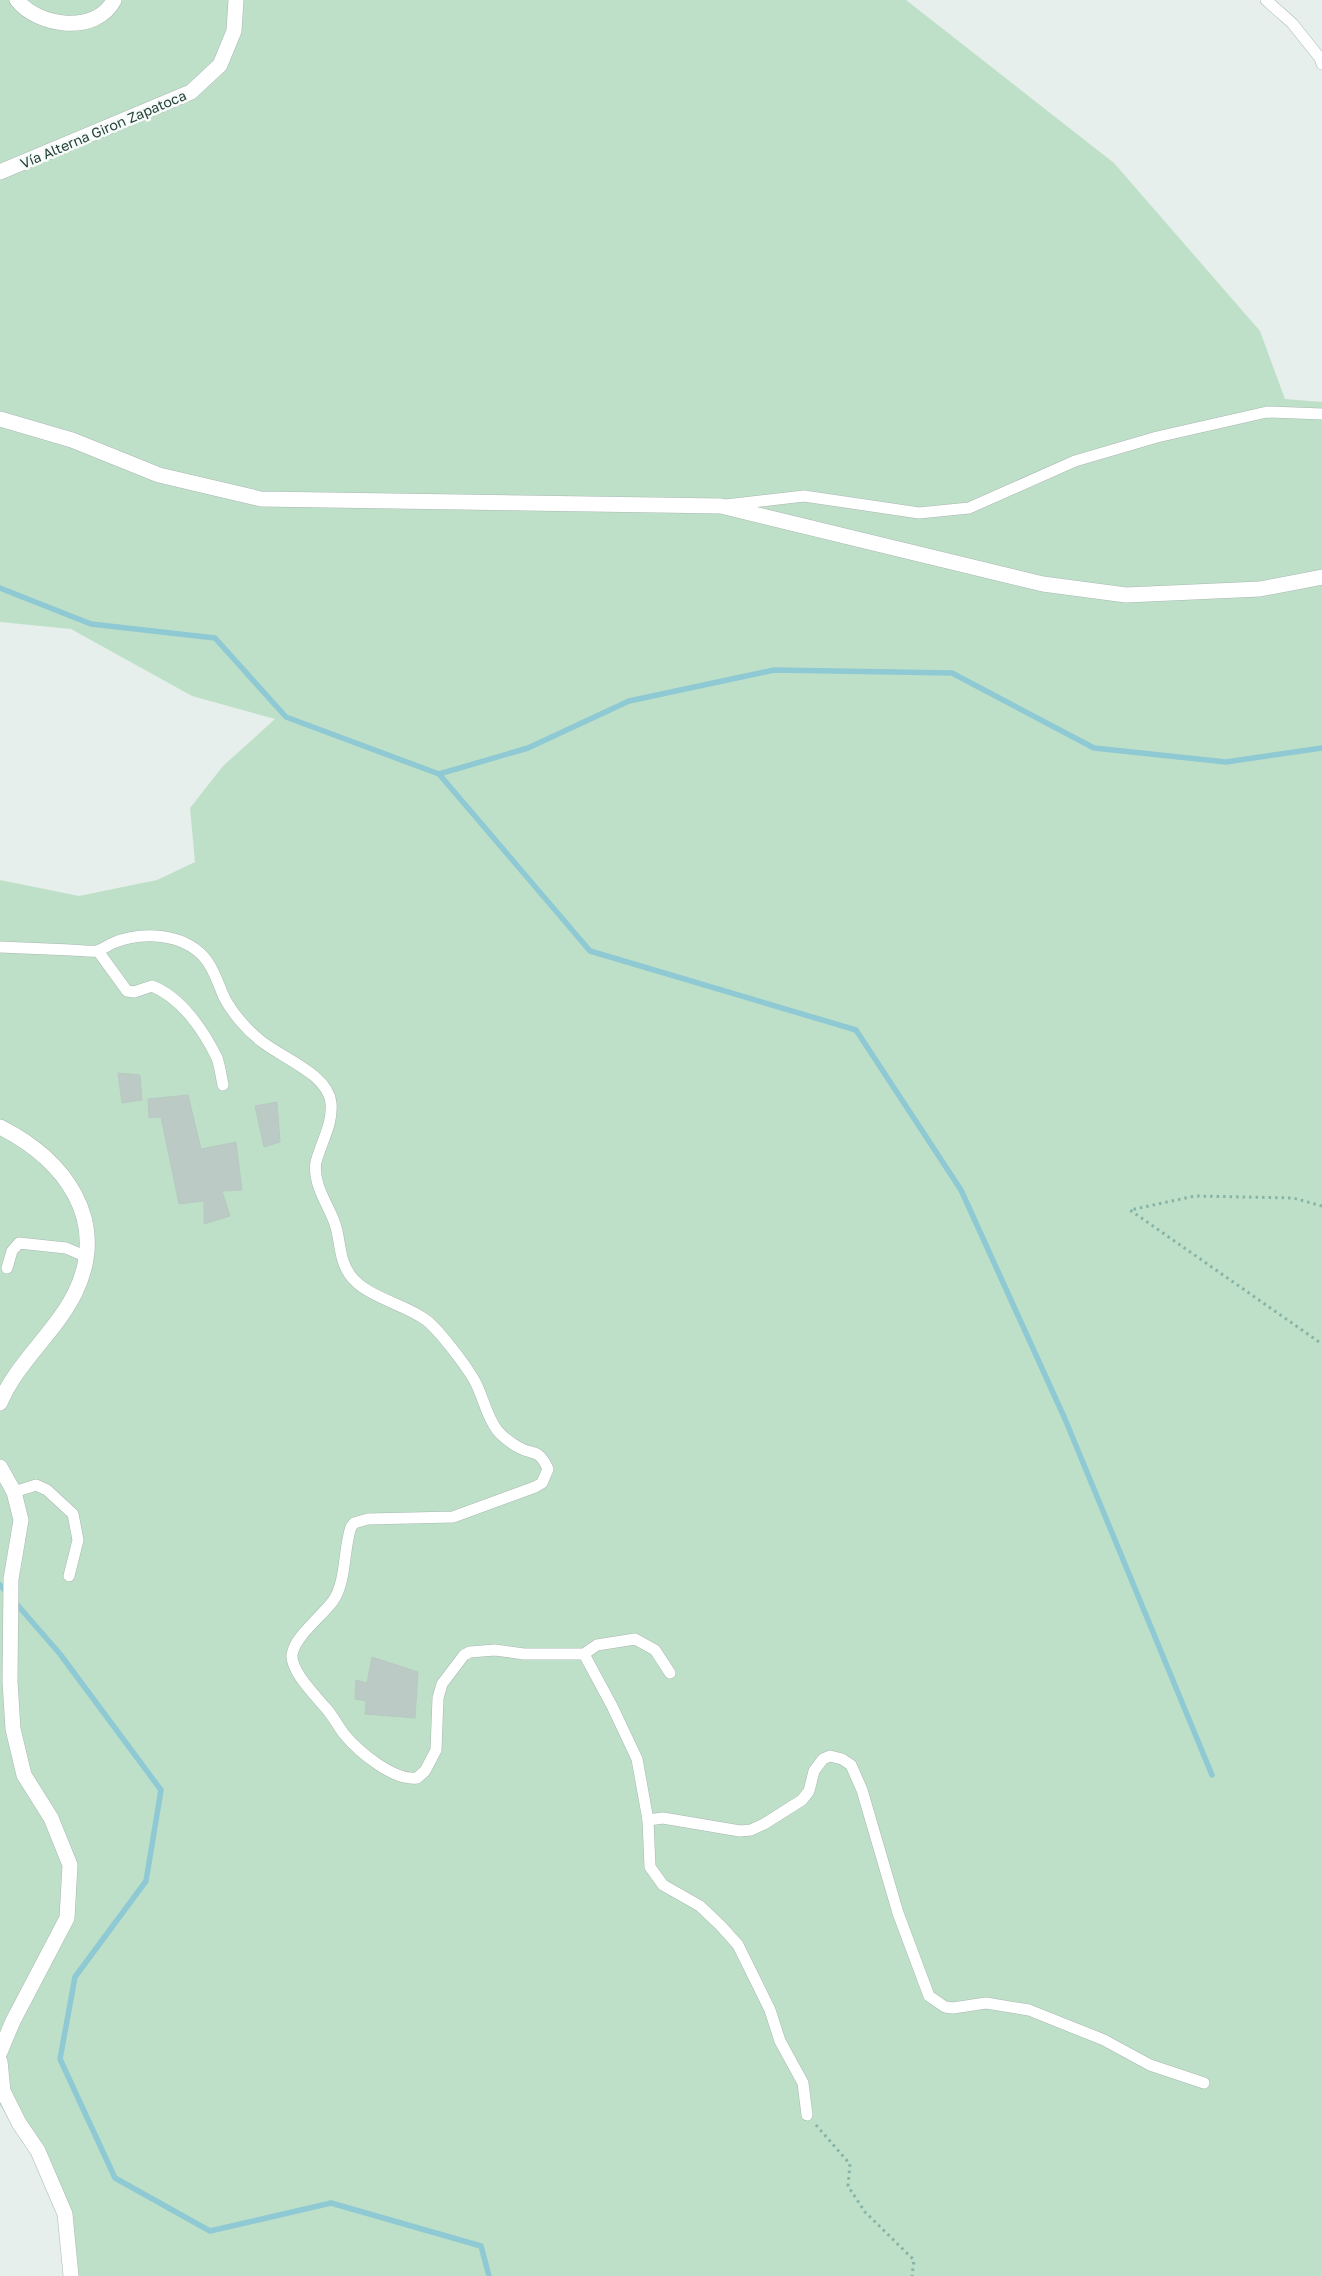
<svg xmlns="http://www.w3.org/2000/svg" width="1322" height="2276" font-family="'Golos Text',sans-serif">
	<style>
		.green { fill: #bfe0c8 }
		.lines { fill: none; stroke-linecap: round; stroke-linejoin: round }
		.stream { stroke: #8ec9d4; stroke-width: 5.5 }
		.building { fill: #bbcac4; stroke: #b8c9c2 }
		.service-casing { stroke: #a8b8b2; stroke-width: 12 }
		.minor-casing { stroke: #a8b8b2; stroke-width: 16 }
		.tertiary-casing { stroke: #a8b8b2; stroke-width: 16 }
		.path { stroke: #86b3a5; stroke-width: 3; stroke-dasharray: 2.5 4; stroke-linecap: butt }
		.service { stroke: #fff; stroke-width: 11 }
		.minor { stroke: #fff; stroke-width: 15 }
		.tertiary { stroke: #fff; stroke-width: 15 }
		.labels { text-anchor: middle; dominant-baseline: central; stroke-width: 5; stroke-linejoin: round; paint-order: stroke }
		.street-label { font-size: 14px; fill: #24423a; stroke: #f7fbf9 }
	</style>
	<rect width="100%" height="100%" fill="#e6efeb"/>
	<!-- green -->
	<polygon class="green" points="0,0 906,0 1114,163 1260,331 1285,399 1322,402 1322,2276 66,2276 60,2217 34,2153 0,2105 0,880 79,896 157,880 195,862 190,808 223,766 275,719 192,696 71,629 0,622"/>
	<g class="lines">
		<!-- stream -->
		<g class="stream">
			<polyline points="0,588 91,624 215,638 286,717 439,774 528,748 629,701 774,670 952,673 1094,748 1226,762 1322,748"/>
			<polyline points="439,774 590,951 856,1030 961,1190 1065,1419 1212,1775"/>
			<polyline points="0,1585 8,1594"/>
			<polyline points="14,1601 60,1654 161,1790 146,1881 75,1977 60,2059 115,2178 210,2231 331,2203 481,2246 489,2276"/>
		</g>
	</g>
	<!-- building -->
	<g class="building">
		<polygon points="118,1073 140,1075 142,1100 122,1103"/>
		<polygon points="188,1095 201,1149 236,1142 242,1190 222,1191 230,1216 204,1224 204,1201 179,1204 161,1117 149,1118 148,1099"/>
		<polygon points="277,1102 280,1142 264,1147 255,1106"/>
		<polygon points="372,1657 418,1672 415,1718 365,1714 366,1701 355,1699 356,1680 367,1683"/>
	</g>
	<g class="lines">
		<defs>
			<g id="service">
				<polyline points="1266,0 1292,23 1320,58 1322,64"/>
				<polyline points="726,505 804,496 919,513 969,508 1075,461 1157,437 1267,412 1322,414"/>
				<path d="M 0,947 C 24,948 47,949 71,950 C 79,950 89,952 97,951 C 103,949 108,945 113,943 C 142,931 182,933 204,957 C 214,968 218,984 224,997 C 232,1013 247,1030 261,1041 C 282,1058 328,1074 331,1103 C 333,1125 321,1142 316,1162 C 312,1182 327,1203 334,1221 C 341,1239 338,1258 350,1275 C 367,1298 403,1303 426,1320 C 439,1330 464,1363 473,1378 C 483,1394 485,1414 497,1430 C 502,1436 511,1443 518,1447 C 533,1456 538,1447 548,1469 L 542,1483 L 535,1487 L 453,1517 L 368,1519 L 354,1523 L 351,1527 C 343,1550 347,1580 333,1601 C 322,1616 294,1637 292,1655 C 291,1671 314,1694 324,1706 C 332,1714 337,1725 344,1734 C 358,1751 393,1781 417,1778 L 425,1771 L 436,1750 L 438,1698 L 442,1684 L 464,1655 L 470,1652 L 495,1650 L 524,1654 L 584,1654 L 597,1645 L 635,1639 L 655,1650 L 670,1673"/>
				<path d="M 98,951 L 127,991 L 134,992 L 152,986 C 181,997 204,1031 217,1058 C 220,1066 221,1076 223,1085"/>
				<polyline points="7,1268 12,1251 19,1243 66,1248 87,1257"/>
				<polyline points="14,1492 36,1485 47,1490 73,1514 78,1540 69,1576"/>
				<polyline points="584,1654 612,1706 637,1759 648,1820 663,1818 740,1831 751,1830 764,1824 802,1800 809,1791 814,1771 823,1759 830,1756 842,1759 851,1765 862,1790 898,1913 929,1996 945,2007 953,2008 986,2003 1029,2010 1104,2040 1150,2065 1204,2083"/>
				<polyline points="648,1820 650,1867 663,1885 700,1906 721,1926 738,1945 770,2010 780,2041 803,2083 807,2115"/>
			</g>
			<polyline id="minor" points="0,419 72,440 159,475 261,499 721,506 1043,584 1126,595 1260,589 1322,577"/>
			<g id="tertiary">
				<path d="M 17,0 C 38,27 96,35 114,0"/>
				<polyline points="0,172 191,92 220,65 234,31 236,0"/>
				<path d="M 0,1127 C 65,1160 110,1220 75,1293 C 55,1333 17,1362 0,1403"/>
				<polyline points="0,1467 14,1492 21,1520 11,1579 10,1681 13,1729 24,1775 51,1818 70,1865 67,1918 13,2021 0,2052"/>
				<polyline points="0,2061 3,2091 19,2123 38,2151 65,2214 71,2276"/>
			</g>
		</defs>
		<!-- service casing -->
		<use href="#service" class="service-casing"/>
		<!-- minor casing -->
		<use href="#minor" class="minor-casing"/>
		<!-- tertiary casing -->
		<use href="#tertiary" class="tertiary-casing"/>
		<!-- path -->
		<g class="path">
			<polyline points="1322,1206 1293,1198 1195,1196 1130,1210 1322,1344"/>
			<polyline points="816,2125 850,2164 848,2186 865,2212 914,2260 912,2276"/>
		</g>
		<!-- service -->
		<use href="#service" class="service"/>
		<!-- minor -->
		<use href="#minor" class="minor"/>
		<!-- tertiary -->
		<use href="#tertiary" class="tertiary"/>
	</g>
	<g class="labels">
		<!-- street labels -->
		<g class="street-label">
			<text transform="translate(103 129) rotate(-23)">Vía Alterna Giron Zapatoca</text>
		</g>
	</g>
</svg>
